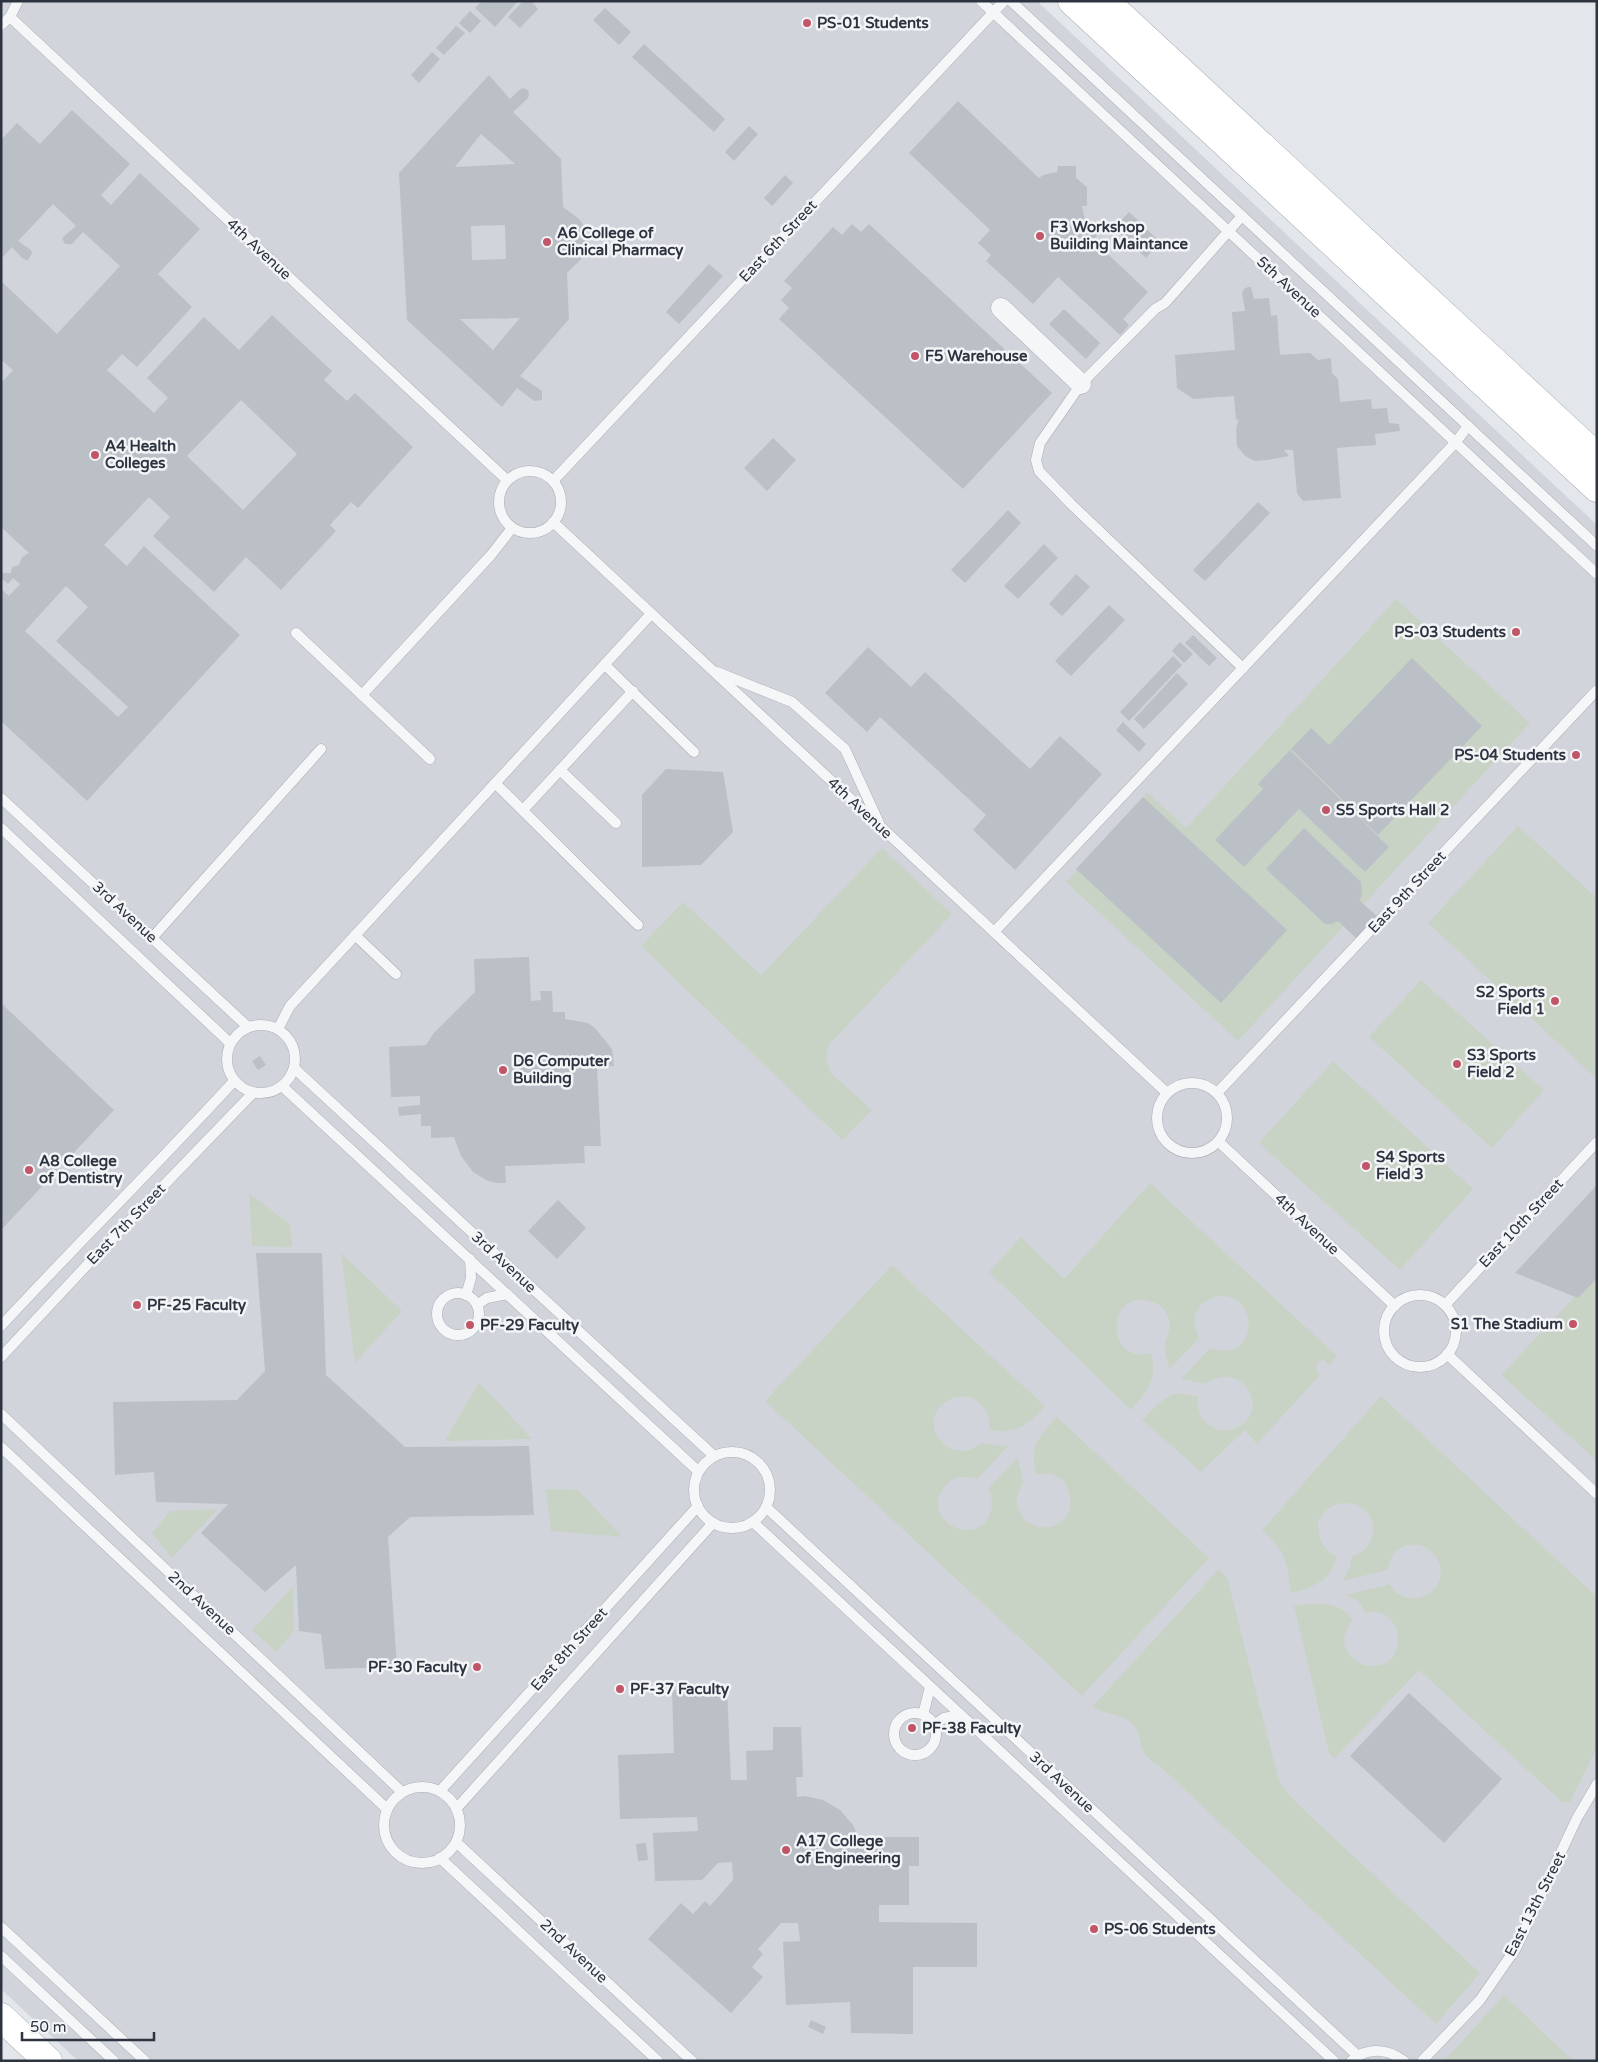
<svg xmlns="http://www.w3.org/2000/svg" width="1598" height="2062" font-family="'Varela Round',sans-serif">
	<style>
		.built { fill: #d1d5db }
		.green { fill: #c9d3c5 }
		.building { fill: #bbbfc6; fill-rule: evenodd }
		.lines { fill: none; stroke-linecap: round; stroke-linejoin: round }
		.service-casing { stroke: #a9adb4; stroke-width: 11 }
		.minor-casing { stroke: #a9adb4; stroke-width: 21 }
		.secondary-casing { stroke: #a9adb4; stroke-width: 29 }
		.service { stroke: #f5f6f8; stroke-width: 10 }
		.minor { stroke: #f5f6f8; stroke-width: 20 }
		.secondary { stroke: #fff; stroke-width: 28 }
		.poi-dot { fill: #c05668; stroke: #f3f5f7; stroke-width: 2 }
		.labels { text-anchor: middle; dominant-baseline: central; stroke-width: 5; stroke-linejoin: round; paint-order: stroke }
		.poi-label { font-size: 15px; font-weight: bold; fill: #2d3440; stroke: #f3f5f7; text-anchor: start }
		.street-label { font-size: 15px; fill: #2d3440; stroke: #f3f5f7 }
	</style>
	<rect width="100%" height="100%" fill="#e3e6ea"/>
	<!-- built -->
	<polygon class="built" points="1,1 1037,1 1597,525 1597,2061 78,2061 1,1989"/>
	<!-- green -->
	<g class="green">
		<polygon points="1396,599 1530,723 1238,1041 1066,882 1147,792 1186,828"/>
		<polygon points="1518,826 1597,898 1597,1079 1428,923"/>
		<polygon points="882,848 952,914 829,1045 826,1057 830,1072 872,1110 842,1140 641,946 683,902 761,975"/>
		<polygon points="1421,980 1544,1090 1492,1148 1369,1037"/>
		<polygon points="1333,1061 1473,1189 1400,1270 1259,1143"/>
		<path d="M 1150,1183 L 1337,1356 L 1329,1365 L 1324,1360 L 1318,1362 L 1316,1370 L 1320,1375 L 1257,1444 L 1245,1430 L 1201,1472 L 1142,1420 C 1163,1401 1167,1387 1198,1397 C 1197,1409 1200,1420 1212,1427 C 1220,1432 1229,1431 1238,1427 C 1272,1408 1240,1358 1206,1384 L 1181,1379 L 1210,1348 C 1257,1365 1261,1297 1222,1296 C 1214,1296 1207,1300 1201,1305 C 1192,1315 1194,1327 1199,1338 L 1170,1369 C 1168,1362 1165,1354 1165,1347 C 1164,1338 1173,1331 1168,1317 C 1166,1310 1160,1304 1152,1302 C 1107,1285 1103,1366 1151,1353 C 1158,1381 1148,1390 1131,1410 L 989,1272 L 1021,1237 L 1064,1279 Z"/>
		<polygon points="249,1193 290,1224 292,1247 252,1246"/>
		<polygon points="341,1253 402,1311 355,1363"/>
		<path d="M 892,1265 L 1045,1406 C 1030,1423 1014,1437 990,1429 C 988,1376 924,1396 935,1431 C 938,1439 945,1447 953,1449 C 971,1455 978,1443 985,1443 C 993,1444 1000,1446 1008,1446 L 978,1479 C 965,1476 955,1475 946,1485 C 917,1517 974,1551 990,1514 C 993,1506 992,1497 988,1488 L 1018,1457 C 1018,1465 1022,1472 1023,1480 C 1024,1486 1016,1493 1017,1501 C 1022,1542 1081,1532 1069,1493 C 1068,1488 1066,1483 1062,1480 C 1055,1473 1045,1472 1037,1475 C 1028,1447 1039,1436 1057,1417 L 1209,1558 L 1082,1696 L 765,1401 Z"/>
		<polygon points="1597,1273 1597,1461 1501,1375"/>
		<polygon points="479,1382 532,1439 445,1441"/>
		<path d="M 1381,1396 L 1597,1597 L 1597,1748 L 1570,1802 L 1562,1802 L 1419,1670 L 1334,1759 L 1329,1753 L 1294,1606 C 1315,1603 1338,1599 1352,1619 C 1346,1632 1339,1642 1350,1655 C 1356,1663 1364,1666 1373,1666 C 1411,1665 1403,1603 1366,1613 L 1358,1601 L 1346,1595 L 1390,1584 C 1393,1591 1400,1596 1408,1598 C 1415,1599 1425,1597 1430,1593 C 1459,1569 1423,1525 1393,1554 L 1387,1570 L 1342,1581 L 1350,1567 L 1352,1556 C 1361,1554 1366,1549 1370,1542 C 1386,1508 1337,1485 1318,1522 C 1318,1538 1322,1549 1336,1556 C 1334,1580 1311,1588 1291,1593 C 1287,1562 1286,1552 1262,1530 Z"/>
		<polygon points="546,1489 578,1490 622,1537 551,1531"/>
		<polygon points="218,1509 172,1558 152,1533 170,1511"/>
		<path d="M 1219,1569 L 1227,1577 L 1279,1781 L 1289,1795 L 1321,1826 L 1480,1973 L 1436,2024 L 1280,1880 L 1163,1769 C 1156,1764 1147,1759 1143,1751 C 1139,1741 1140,1730 1131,1723 C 1120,1713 1104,1714 1092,1707 Z"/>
		<polygon points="293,1587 294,1631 276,1652 252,1630"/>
		<polygon points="1504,1995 1573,2061 1444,2061"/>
	</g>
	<!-- building -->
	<g class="building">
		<polygon points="482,1 518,1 495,27 475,8"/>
		<polygon points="523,1 531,1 538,9 520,28 508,17"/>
		<polygon points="605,8 631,32 619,45 593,20"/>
		<polygon points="470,11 481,21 470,33 459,23"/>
		<polygon points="456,26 465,33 444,55 436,48"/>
		<polygon points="644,44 725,119 714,132 632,57"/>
		<polygon points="432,52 440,59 419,83 411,75"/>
		<path d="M 489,75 L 510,99 L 519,90 L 523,88 L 528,90 L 529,96 L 527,99 L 513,112 L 561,159 L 563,207 L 579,219 L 585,227 L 588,240 L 588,245 L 581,259 L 567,273 L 569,319 L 520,376 L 542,391 L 542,400 L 534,401 L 517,388 L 502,407 L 407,320 L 399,173 ZM 481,134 L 515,164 L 455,167 ZM 505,225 L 506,259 L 472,260 L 471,226 ZM 520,318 L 493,350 L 460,319 Z"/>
		<polygon points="958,101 1039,178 1043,175 1057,172 1058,166 1076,166 1076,178 1087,187 1087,206 1082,206 1085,220 1099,233 1093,240 1148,292 1123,319 1129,325 1120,335 1058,277 1033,304 986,261 991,255 978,243 990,230 909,153"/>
		<path d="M 72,110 L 130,164 L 101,195 L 111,205 L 140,173 L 200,229 L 158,274 L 192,307 L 137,367 L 122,354 L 107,370 L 154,413 L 168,398 L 147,378 L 204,317 L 239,350 L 272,315 L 332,371 L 324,380 L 347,401 L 355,393 L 413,447 L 358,508 L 351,502 L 330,525 L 336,531 L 281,590 L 246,557 L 214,592 L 153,536 L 170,517 L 149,497 L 104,545 L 127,566 L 144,546 L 240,635 L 87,801 L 1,721 L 1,589 L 9,596 L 20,584 L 13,578 L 8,584 L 1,578 L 1,573 L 11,573 L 12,567 L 19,565 L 22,557 L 29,553 L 1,527 L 1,383 L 13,370 L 1,360 L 1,281 L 57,334 L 120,266 L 83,232 L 72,244 L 65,244 L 62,238 L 76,226 L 53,204 L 18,241 L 31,250 L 32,253 L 28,260 L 26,260 L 22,258 L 12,247 L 1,259 L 1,140 L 17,123 L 40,144 ZM 241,400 L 297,454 L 243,510 L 187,456 ZM 66,586 L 88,607 L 56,641 L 128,707 L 118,717 L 25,631 Z"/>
		<polygon points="749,126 758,134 734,161 725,152"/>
		<polygon points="785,175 793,183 772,206 764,198"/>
		<polygon points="1129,212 1160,242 1146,258 1114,228"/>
		<polygon points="852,224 861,232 869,224 1052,393 963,489 779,319 789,308 781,300 792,288 784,281 833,227 842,235"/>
		<polygon points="709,264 723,276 679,324 666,312"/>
		<polygon points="1248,287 1251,287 1254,299 1269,298 1271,316 1277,315 1280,355 1310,353 1318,360 1331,358 1332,373 1338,379 1340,402 1371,399 1372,409 1387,408 1389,423 1399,424 1400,431 1375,434 1376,445 1337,448 1341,498 1303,501 1297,493 1293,450 1284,450 1289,456 1267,460 1255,461 1245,456 1237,446 1236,429 1239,419 1236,420 1234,396 1193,399 1177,388 1175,355 1235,350 1232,312 1245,311 1242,292 1244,289"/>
		<polygon points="1064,309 1100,343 1086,359 1049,324"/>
		<polygon points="773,438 796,460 767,491 744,468"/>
		<polygon points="1258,502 1270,513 1205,581 1193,570"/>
		<polygon points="1008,510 1021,523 965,583 951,570"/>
		<polygon points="1044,544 1058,558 1018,599 1004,586"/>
		<polygon points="1076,574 1090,587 1062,616 1049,604"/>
		<polygon points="1109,605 1125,620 1071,676 1055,661"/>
		<polygon points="1193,635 1217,658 1209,666 1185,643"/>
		<polygon points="1180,642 1193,654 1184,663 1172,651"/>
		<polygon points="868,647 911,687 925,672 1030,769 1060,736 1102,774 1015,870 973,830 986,815 880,717 867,732 825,693"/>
		<polygon points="1173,656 1182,665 1129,721 1120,712"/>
		<polygon points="1412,658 1482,726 1378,835 1291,749 1311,728 1329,745"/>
		<polygon points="1177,673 1188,684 1144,729 1134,719"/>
		<polygon points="1123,722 1146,744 1139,752 1116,730"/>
		<polygon points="1290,750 1389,847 1365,872 1299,809 1244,867 1215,840 1263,789 1258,784"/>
		<polygon points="666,769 723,772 733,832 701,865 642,867 642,795"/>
		<polygon points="1143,797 1287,930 1221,1003 1076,869"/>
		<polygon points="1304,828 1361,882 1362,896 1359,900 1379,918 1359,941 1338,921 1331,924 1325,924 1266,869"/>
		<polygon points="529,957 531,1001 541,1000 540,991 552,991 553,1012 565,1012 565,1019 588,1023 595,1028 612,1049 614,1066 597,1066 601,1146 584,1146 585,1163 505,1166 506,1183 497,1183 488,1181 473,1172 461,1156 454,1137 431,1138 431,1126 421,1126 421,1114 399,1116 398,1107 420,1105 420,1096 391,1097 389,1047 426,1045 433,1034 475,992 474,959"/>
		<polygon points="1,1003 114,1110 1,1230"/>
		<polygon points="260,1056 266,1065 258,1070 252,1061"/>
		<polygon points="1597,1185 1597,1278 1578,1298 1515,1273"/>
		<polygon points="558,1200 586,1228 557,1259 528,1231"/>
		<polygon points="256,1253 322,1253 326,1375 405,1447 529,1446 534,1515 410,1517 388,1537 397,1667 325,1669 321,1634 299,1631 296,1565 265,1592 201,1533 228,1504 156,1502 154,1472 115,1475 113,1402 237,1400 265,1371"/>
		<polygon points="727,1688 731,1780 747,1780 746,1751 773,1750 773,1727 801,1727 803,1777 796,1777 797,1797 805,1796 823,1800 840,1810 853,1825 858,1837 919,1837 919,1866 909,1866 909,1905 879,1905 879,1922 977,1923 977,1967 913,1967 913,2034 851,2033 850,2002 786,2005 783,1942 800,1941 798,1923 781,1923 758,1949 763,1954 752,1967 763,1977 731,2013 648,1939 681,1903 693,1914 705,1901 710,1906 733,1880 732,1862 718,1863 702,1880 655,1881 653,1833 698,1831 697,1817 620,1819 618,1755 674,1753 672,1690"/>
		<polygon points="1409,1693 1502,1779 1444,1843 1350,1756"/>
		<polygon points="646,1843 648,1860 638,1861 636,1844"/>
		<polygon points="811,2020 826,2027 823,2034 808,2027"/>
	</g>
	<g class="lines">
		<defs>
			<g id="service">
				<polyline points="981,1 1597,574"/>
				<polyline points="1011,1 1597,546"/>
				<polyline points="10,17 507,480"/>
				<polyline points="1,25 10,17 18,1"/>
				<polyline points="1242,216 1165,303 1155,309 1081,384 1040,443 1036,460 1039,471 1071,504 1243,668"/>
				<circle cx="530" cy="502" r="31"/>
				<polyline points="553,481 1004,1"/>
				<polyline points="553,522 1167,1093"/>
				<polyline points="296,633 430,759"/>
				<polyline points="605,665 694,752"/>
				<polyline points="717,672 792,702 845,749 879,823"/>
				<polyline points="362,695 491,555 512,528"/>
				<polyline points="560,770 616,823"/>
				<polyline points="495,783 638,925"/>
				<polyline points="1,798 248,1027"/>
				<polyline points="523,810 633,691"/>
				<polyline points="1,828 230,1043"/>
				<polyline points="994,932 1456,442 1468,426"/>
				<polyline points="355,935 396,974"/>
				<polyline points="152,938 321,749"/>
				<circle cx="261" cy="1059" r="34"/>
				<polyline points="278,1029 290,1006 651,614"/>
				<polyline points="294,1068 714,1456"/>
				<circle cx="1192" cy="1118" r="35"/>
				<polyline points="282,1086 698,1471"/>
				<polyline points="1217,1093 1597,690"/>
				<polyline points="1219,1142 1395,1306"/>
				<circle cx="458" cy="1314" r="21"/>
				<polyline points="466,1295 471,1278 470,1259"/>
				<circle cx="1420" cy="1331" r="36"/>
				<polyline points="477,1305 487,1298 507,1294"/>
				<polyline points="1445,1305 1597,1142"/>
				<path d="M 1,1326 C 78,1243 158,1164 234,1081"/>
				<polyline points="1447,1354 1597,1494"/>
				<polyline points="1,1357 87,1265 253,1093"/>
				<polyline points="1,1414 402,1792"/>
				<polyline points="1,1447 387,1809"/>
				<circle cx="732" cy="1490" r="38"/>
				<polyline points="766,1507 1358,2056"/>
				<polyline points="753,1522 1334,2061"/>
				<circle cx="915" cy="1734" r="21"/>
				<polyline points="923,1715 930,1687"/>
				<polyline points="934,1725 944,1718 960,1715"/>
				<circle cx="422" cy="1825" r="38"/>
				<polyline points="440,1791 698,1506"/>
				<polyline points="456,1809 713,1523"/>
				<polyline points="456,1842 692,2061"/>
				<polyline points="440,1858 658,2061"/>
				<polyline points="1,1927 145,2061"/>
				<polyline points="1,1956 114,2061"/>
				<path d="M 1351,2061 C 1368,2047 1387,2048 1404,2061"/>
				<polyline points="1422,2061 1480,2000 1516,1948 1577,1818 1597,1784"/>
			</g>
			<polyline id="minor" points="1001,308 1081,384"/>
			<g id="secondary">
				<polyline points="1072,1 1597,488"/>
				<polyline points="1105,1 1597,457"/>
				<polyline points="1,2017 48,2061"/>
			</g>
		</defs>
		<!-- service casing -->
		<use href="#service" class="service-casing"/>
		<!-- minor casing -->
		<use href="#minor" class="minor-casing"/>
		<!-- secondary casing -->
		<use href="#secondary" class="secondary-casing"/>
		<!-- service -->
		<use href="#service" class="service"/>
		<!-- minor -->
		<use href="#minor" class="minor"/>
		<!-- secondary -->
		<use href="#secondary" class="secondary"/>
	</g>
	<!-- markers -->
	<g class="poi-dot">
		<circle cx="807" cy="23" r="5"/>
		<circle cx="1040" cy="236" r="5"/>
		<circle cx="547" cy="242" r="5"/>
		<circle cx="915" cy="356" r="5"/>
		<circle cx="95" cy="455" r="5"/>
		<circle cx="1516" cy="632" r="5"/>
		<circle cx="1576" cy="755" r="5"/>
		<circle cx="1326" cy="810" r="5"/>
		<circle cx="1555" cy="1001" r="5"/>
		<circle cx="1457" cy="1064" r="5"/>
		<circle cx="503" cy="1070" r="5"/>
		<circle cx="1366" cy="1166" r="5"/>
		<circle cx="29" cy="1170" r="5"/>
		<circle cx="137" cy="1305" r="5"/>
		<circle cx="1573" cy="1324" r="5"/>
		<circle cx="470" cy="1325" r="5"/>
		<circle cx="477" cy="1667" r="5"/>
		<circle cx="620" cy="1689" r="5"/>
		<circle cx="912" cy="1728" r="5"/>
		<circle cx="786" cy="1850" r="5"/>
		<circle cx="1094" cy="1929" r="5"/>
	</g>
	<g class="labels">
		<!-- poi labels -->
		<g class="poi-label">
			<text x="817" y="23">PS-01 Students</text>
			<text x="1050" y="227">F3 Workshop<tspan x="1050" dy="17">Building Maintance</tspan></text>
			<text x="557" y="233">A6 College of<tspan x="557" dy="17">Clinical Pharmacy</tspan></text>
			<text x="925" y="356">F5 Warehouse</text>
			<text x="105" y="446">A4 Health<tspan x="105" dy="17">Colleges</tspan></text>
			<text x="1506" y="632" text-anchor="end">PS-03 Students</text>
			<text x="1566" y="755" text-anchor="end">PS-04 Students</text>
			<text x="1336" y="810">S5 Sports Hall 2</text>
			<text x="1545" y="992" text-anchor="end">S2 Sports<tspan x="1545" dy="17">Field 1</tspan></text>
			<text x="1467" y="1055">S3 Sports<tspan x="1467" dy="17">Field 2</tspan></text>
			<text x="513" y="1061">D6 Computer<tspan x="513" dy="17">Building</tspan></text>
			<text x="1376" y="1157">S4 Sports<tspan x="1376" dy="17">Field 3</tspan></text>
			<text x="39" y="1161">A8 College<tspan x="39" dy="17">of Dentistry</tspan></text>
			<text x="147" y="1305">PF-25 Faculty</text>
			<text x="1563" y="1324" text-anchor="end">S1 The Stadium</text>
			<text x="480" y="1325">PF-29 Faculty</text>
			<text x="467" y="1667" text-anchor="end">PF-30 Faculty</text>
			<text x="630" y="1689">PF-37 Faculty</text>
			<text x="922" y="1728">PF-38 Faculty</text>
			<text x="796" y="1841">A17 College<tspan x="796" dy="17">of Engineering</tspan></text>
			<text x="1104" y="1929">PS-06 Students</text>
		</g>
		<!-- street labels -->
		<g class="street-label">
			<text transform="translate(778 241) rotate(-47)">East 6th Street</text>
			<text transform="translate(259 249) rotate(43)">4th Avenue</text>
			<text transform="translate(1289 287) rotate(43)">5th Avenue</text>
			<text transform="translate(860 808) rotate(43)">4th Avenue</text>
			<text transform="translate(1407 892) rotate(-47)">East 9th Street</text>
			<text transform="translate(125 912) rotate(43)">3rd Avenue</text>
			<text transform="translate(1521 1223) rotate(-47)">East 10th Street</text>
			<text transform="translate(126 1224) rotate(-46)">East 7th Street</text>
			<text transform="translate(1307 1224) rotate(43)">4th Avenue</text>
			<text transform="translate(504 1262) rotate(43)">3rd Avenue</text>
			<text transform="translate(202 1603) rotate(43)">2nd Avenue</text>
			<text transform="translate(569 1649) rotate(-48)">East 8th Street</text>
			<text transform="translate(1062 1782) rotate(43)">3rd Avenue</text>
			<text transform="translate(1535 1904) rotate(-63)">East 13th Street</text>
			<text transform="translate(574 1951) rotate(43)">2nd Avenue</text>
		</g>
	</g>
	<!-- border -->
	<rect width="1598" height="2062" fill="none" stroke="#2d3440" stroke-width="5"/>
	<!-- scale -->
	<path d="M22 2032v8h132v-8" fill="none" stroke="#2d3440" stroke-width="2.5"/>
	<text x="30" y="2032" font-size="15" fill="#2d3440" stroke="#f3f5f7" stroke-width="4" paint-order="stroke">50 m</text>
</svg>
